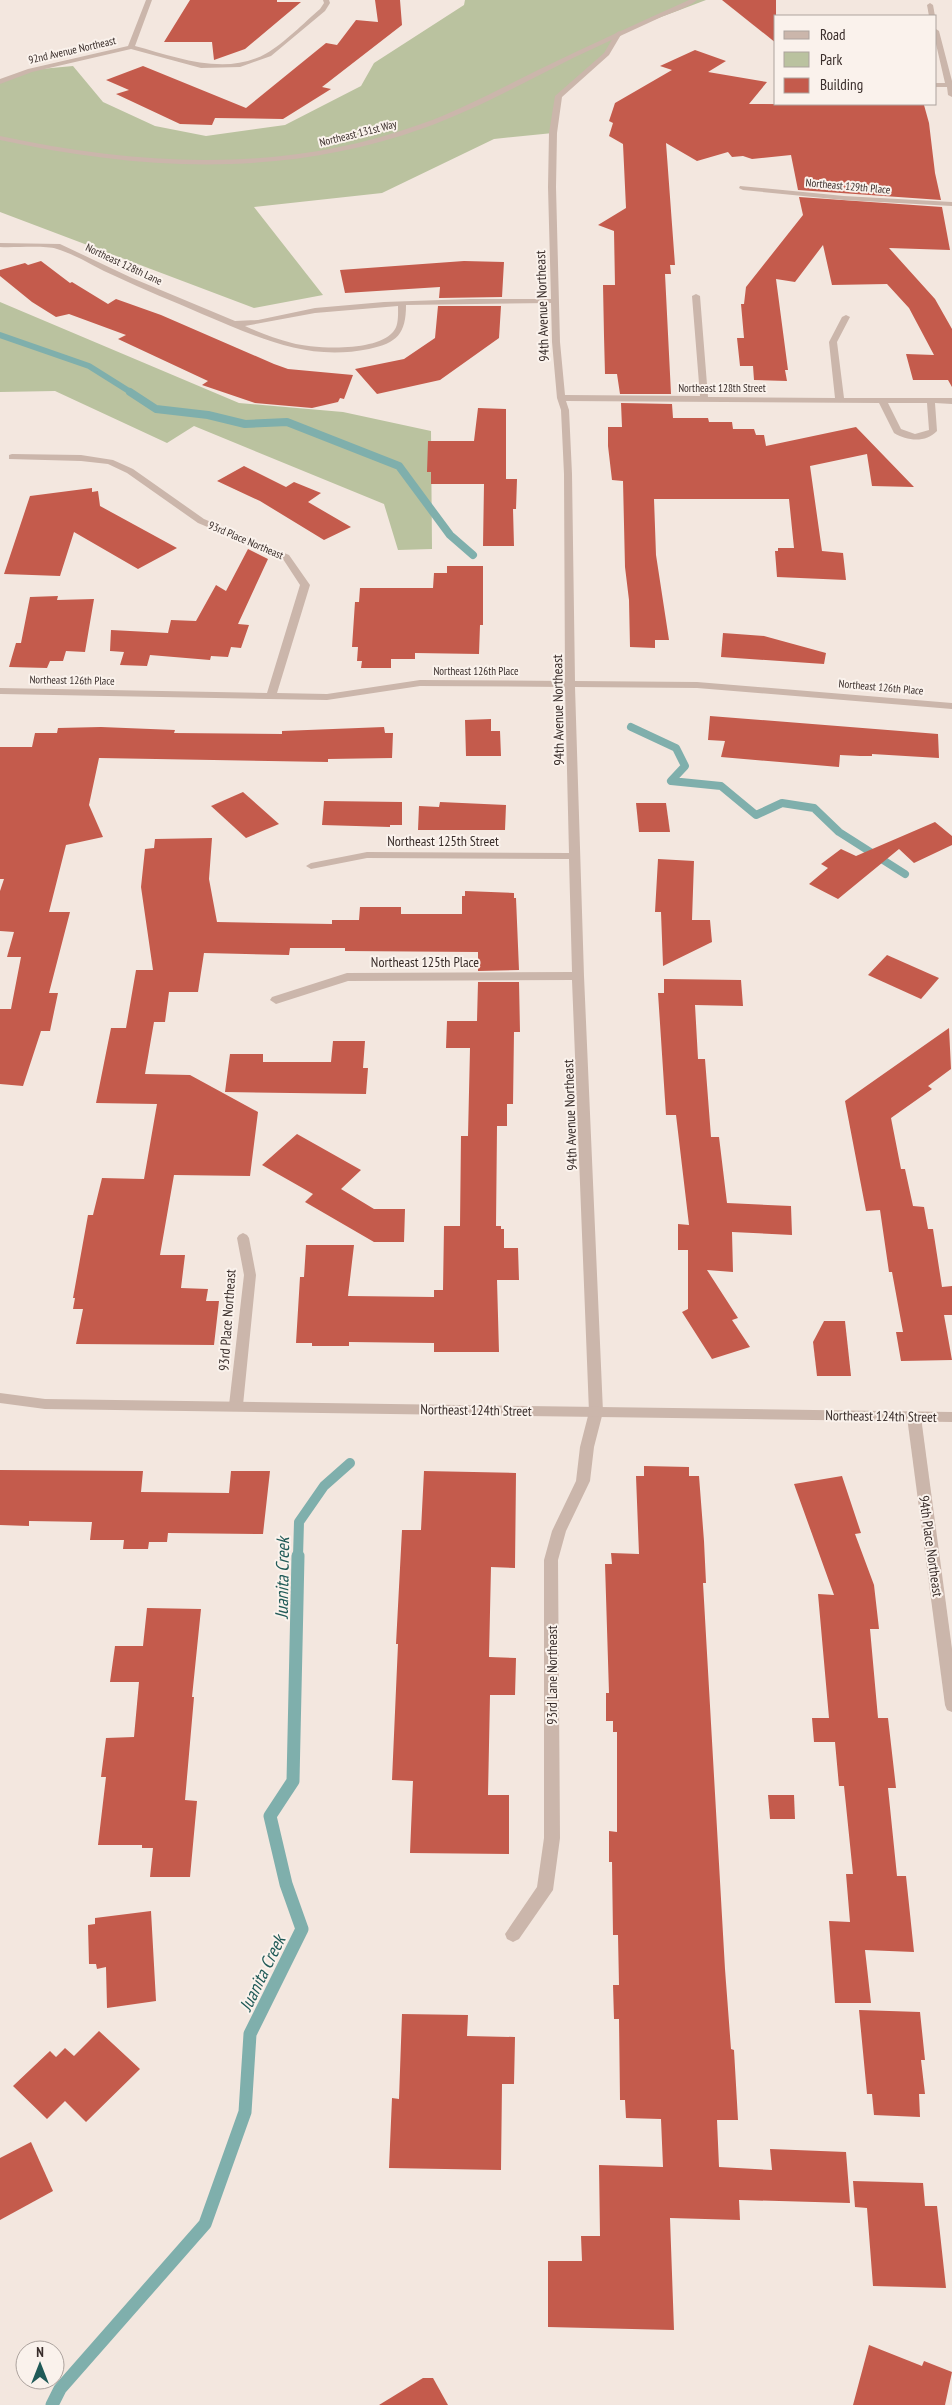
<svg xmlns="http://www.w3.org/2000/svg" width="952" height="2405" font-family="'PT Sans Narrow',sans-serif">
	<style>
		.green { fill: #bac29f }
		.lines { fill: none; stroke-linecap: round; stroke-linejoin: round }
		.stream-far3 { stroke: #7fafac; stroke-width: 6 }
		.stream-far2 { stroke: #7fafac; stroke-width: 8 }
		.stream-far1 { stroke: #7fafac; stroke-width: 10 }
		.stream { stroke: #7fafac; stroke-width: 13 }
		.building { fill: #c45b4c }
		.minor { fill: #cbb6ab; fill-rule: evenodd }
		.tertiary { fill: #cbb6ab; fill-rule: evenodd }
		.labels { text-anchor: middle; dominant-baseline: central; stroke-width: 4; stroke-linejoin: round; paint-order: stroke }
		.far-street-label { font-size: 11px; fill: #392d2a; stroke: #faf2ec }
		.street-label { font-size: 14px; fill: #392d2a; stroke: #faf2ec }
		.near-water-label { font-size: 18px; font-style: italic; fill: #205a57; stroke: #faf2ec }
	</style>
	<rect width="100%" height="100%" fill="#f3e7df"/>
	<!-- green -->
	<g class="green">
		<polygon points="465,0 706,0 619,33 607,54 559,96 553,133 494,139 382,193 254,207 323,295 254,308 0,212 0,82 30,70 73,66 103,102 155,126 206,136 285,125 361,86 374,63 464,5"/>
		<polygon points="0,302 239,403 343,412 431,431 432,549 398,550 384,504 194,426 167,443 55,391 0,392"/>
	</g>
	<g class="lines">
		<!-- stream-far3 -->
		<polyline class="stream-far3" points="0,335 89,366 132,393"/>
		<!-- stream-far2 -->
		<g class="stream-far2">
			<polyline points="130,392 156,409 208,415 245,424 287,422 399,466 450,535 473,555"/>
			<polyline points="631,727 676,748 685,766 671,781 721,786 756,815 782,803 814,808 839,832 905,874"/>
		</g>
		<!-- stream-far1 -->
		<polyline class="stream-far1" points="298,1557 299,1522 324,1486 350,1463"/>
		<!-- stream -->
		<polyline class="stream" points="52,2405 60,2389 205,2224 245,2112 250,2034 302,1929 286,1884 270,1816 293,1781 298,1556"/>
	</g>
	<!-- building -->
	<g class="building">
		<polygon points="190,0 277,0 277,2 301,2 245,49 214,60 212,42 164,42"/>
		<polygon points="375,0 400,0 402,25 322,87 331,89 283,119 215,118 212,125 180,124 116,94 129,90 106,80 143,66 246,108 326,43 337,45 356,20 378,22"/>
		<polygon points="722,0 776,0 776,43"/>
		<polygon points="695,50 726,61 708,72 767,82 749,104 924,105 929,123 935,173 941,200 798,190 791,155 752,159 743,156 732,157 728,152 697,161 666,143 675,265 670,265 671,274 665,274 671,394 620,394 617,374 605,374 604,336 603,285 615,285 614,231 598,225 626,208 623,144 609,136 613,123 609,121 615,103 672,70 660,66"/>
		<polygon points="799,197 942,207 950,250 889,248 935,299 952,329 952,387 948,380 913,380 906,354 934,355 909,308 887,284 832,285 823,245 795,282 776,279 788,370 785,370 787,381 754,380 753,366 740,366 737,338 744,338 741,304 744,304 746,287 803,215"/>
		<polygon points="41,261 70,283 72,282 108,304 116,299 161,315 274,364 288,369 353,375 344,399 340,398 338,402 312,408 255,403 202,385 208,381 118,339 126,335 69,314 56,317 32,302 0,276 0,270 25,263 28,265"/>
		<polygon points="464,261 504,262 502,297 439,298 440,287 345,293 340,270"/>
		<polygon points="438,306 501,306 499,338 440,380 377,394 355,369 404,359 435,338"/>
		<polygon points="621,403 672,404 673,418 708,418 709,422 732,422 733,429 754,429 756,435 764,435 766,446 856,427 914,487 872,486 867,454 810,466 822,551 843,553 846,580 777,577 775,551 778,551 778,548 794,548 789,499 654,499 656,555 669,640 655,640 655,648 630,647 629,600 625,567 623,481 612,480 608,446 608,427 622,427"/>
		<polygon points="478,408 506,409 506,479 517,479 516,509 513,509 514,546 483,546 484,484 431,484 431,472 427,472 428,441 474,441"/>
		<polygon points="244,466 286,487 294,482 321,493 308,502 351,527 324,540 260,501 217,481"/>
		<polygon points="92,488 92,492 98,491 100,506 177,548 138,569 74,532 60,576 4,574 30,496"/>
		<polygon points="248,549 268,559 238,624 249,625 241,648 231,647 228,657 211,656 210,660 150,655 147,666 120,665 124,652 110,651 111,630 168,633 171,620 196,621 216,585 226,591"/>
		<polygon points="447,566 483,566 483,625 480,625 479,654 415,653 415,659 391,659 391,668 361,668 362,661 357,661 358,647 352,647 355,602 359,602 360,588 433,588 434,573 447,573"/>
		<polygon points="58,596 57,600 94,599 85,652 66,651 63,661 50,661 47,668 9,667 16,643 21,643 30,597"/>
		<polygon points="723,633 764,636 826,653 824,664 721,657"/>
		<polygon points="710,716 938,734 939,758 872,754 872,756 860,756 840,755 839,767 721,757 725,741 708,740"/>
		<polygon points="491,719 491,731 500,731 501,756 466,756 465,720"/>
		<polygon points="101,727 175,730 174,733 282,734 282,731 384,727 385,733 393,733 392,758 328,759 328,762 99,758 89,805 103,837 66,845 49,912 70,912 49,993 58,993 50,1031 41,1031 23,1086 0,1084 0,1009 11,1009 21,957 7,957 14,932 0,931 0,891 4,879 0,879 0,747 32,747 35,733 57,733 58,728"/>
		<polygon points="243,792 279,824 246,838 211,806"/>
		<polygon points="324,801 402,802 402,825 390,825 390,827 322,825"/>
		<polygon points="440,802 506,805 505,830 418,830 419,806 439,807"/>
		<polygon points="636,803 666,803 670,832 639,832"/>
		<polygon points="935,822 952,836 952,845 914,863 899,849 838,899 809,884 828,868 821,864 841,849 856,856"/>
		<polygon points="212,838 209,879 217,922 332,924 332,920 359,920 360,907 401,907 401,914 462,914 462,896 465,896 465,891 514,893 514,898 516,898 519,970 478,971 478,952 345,951 345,948 290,948 289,955 204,953 198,992 169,992 165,1022 154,1022 145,1074 190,1075 258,1112 250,1176 174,1175 160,1255 185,1255 181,1288 208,1289 206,1301 219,1301 214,1345 76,1344 83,1309 73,1309 75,1298 73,1298 88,1215 93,1215 102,1178 144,1179 157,1104 96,1103 111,1028 126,1028 136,970 153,970 141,887 145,849 154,848 155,839"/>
		<polygon points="658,859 694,861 692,920 710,920 712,942 663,966 661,912 655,912"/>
		<polygon points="887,955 939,978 921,999 868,975"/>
		<polygon points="664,979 741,980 743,1006 695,1005 698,1059 705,1059 711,1137 719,1137 727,1203 791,1206 792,1235 732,1232 733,1272 707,1270 738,1318 732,1320 750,1347 712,1359 682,1312 688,1309 688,1250 678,1250 678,1224 689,1225 676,1115 666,1115 658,993 664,993"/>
		<polygon points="478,982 519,982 520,1032 514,1032 513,1104 507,1104 507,1126 497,1126 496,1226 501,1226 501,1229 504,1229 504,1248 518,1248 519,1280 497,1280 499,1352 434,1352 434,1343 349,1342 349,1346 312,1346 312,1343 296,1343 300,1277 304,1277 306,1245 354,1245 348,1296 434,1297 434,1290 443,1290 444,1226 460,1226 461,1136 468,1136 470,1048 446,1048 447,1021 477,1021"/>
		<polygon points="949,1028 951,1069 928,1086 932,1089 891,1118 901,1169 905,1169 913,1206 924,1207 928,1229 933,1229 942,1287 952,1286 952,1315 944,1315 952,1360 901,1361 896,1332 903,1332 892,1272 889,1272 880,1210 866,1211 845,1101"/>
		<polygon points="333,1041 365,1041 363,1068 368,1068 366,1094 225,1092 230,1054 263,1054 263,1062 331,1062"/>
		<polygon points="297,1134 361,1170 341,1189 374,1209 405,1209 404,1242 374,1242 305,1202 313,1194 262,1165"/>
		<polygon points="824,1321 845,1321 851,1376 817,1376 813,1342"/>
		<polygon points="644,1466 689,1467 689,1476 699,1476 704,1541 706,1583 703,1583 725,1969 731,2049 734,2050 738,2120 717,2120 719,2167 772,2170 770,2149 846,2152 850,2203 739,2200 740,2220 670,2218 674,2330 548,2327 548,2261 582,2261 581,2236 600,2236 599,2165 663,2167 661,2119 626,2118 625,2100 620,2100 619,2019 614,2019 613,1985 619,1985 618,1935 613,1935 612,1862 609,1862 609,1831 617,1832 617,1732 613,1732 613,1721 606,1721 606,1693 609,1693 605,1564 612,1564 611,1553 639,1554 636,1476 644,1476"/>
		<polygon points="0,1470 143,1471 141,1492 229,1493 231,1471 270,1471 263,1534 168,1533 167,1542 149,1542 148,1549 123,1549 124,1540 90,1540 92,1522 29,1521 29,1526 0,1525"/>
		<polygon points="424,1471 516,1473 515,1568 491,1567 489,1657 516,1658 515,1695 490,1695 488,1795 509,1795 509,1854 410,1853 413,1781 392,1780 398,1644 396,1644 402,1530 421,1530"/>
		<polygon points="842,1476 861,1533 855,1534 874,1585 879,1629 870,1629 878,1718 888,1718 896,1788 888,1788 897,1876 906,1876 914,1952 865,1950 871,2003 835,2003 829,1921 850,1922 846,1874 853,1874 844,1786 839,1786 835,1742 814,1742 812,1718 829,1718 818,1594 834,1595 794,1484"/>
		<polygon points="147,1608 201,1609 192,1697 194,1697 185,1800 197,1801 190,1877 150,1877 153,1848 142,1848 142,1845 98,1845 106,1777 101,1777 106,1738 134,1737 139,1682 110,1682 115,1646 143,1646"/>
		<polygon points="768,1795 794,1795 795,1819 770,1819"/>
		<polygon points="151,1911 156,2001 107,2008 106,1967 97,1969 96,1964 89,1964 88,1925 95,1924 95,1918"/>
		<polygon points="859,2010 920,2012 925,2060 921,2060 925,2094 919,2094 920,2117 874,2115 872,2094 867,2094"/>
		<polygon points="402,2014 468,2015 467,2036 515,2037 514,2084 502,2084 501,2170 389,2168 392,2098 399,2099"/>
		<polygon points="99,2031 140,2069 86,2122 65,2101 47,2119 13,2086 50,2051 56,2057 65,2048 74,2056"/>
		<polygon points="31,2142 53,2191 0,2220 0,2158"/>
		<polygon points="853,2181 923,2183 925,2206 937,2206 946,2288 873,2286 867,2208 855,2207"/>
		<polygon points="869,2345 922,2366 924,2361 952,2372 945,2405 853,2405"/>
		<polygon points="423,2378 433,2378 448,2405 379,2405"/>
	</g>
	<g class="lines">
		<!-- minor -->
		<g class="minor">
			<path d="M 146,0 L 152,0 L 135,46 C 176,57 226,77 267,53 C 283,44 305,22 320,9 L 324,3 L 323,0 L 329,0 L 330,3 L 325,11 L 271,56 L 240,67 L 201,68 L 131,49 L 32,72 L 0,84 L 0,79 L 28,69 L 128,46 Z"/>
			<polygon points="930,3 933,5 935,16 929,16 927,5"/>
			<polygon points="936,29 939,31 952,81 952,97 948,95 947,87 936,87 936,83 945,83 936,44"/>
			<path d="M 619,31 L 622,33 L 609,55 L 562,97 L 557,133 L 556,187 L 560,342 L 565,395 L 700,396 L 692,296 L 696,294 L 700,296 L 708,397 L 835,398 L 829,342 L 842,317 L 846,315 L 850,317 L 837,342 L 844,398 L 952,398 L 952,404 L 935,403 L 937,431 C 926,443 907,441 894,433 L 879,403 L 566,401 L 569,410 L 572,474 L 575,681 L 697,682 L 952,703 L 952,709 L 697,688 L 575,687 L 584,976 L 603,1412 L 594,1447 L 590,1481 L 566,1531 L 558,1560 L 560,1838 L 553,1890 L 519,1939 L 513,1942 L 507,1939 L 505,1934 L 537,1887 L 544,1838 L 544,1560 L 552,1531 L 576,1481 L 580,1447 L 589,1412 L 572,980 L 348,981 L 276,1004 L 270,1000 L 272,997 L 347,973 L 572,972 L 569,859 L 367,858 L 311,869 L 306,866 L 311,863 L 367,852 L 569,853 L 565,687 L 420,686 L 327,700 L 0,694 L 0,688 L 267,693 L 300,585 L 283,559 L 198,523 L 127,473 L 108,464 L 81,461 L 9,459 L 9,455 L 12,454 L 81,455 L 113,460 L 133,469 L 204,519 L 289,555 L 310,585 L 277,693 L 327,694 L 420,680 L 565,681 L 564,474 L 561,410 L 557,398 L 552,342 L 551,303 L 406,305 C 406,334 397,343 369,349 C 306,362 258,337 202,314 C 173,301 144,290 115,276 C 96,268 77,255 57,249 C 44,245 14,248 0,247 L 0,243 L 60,244 L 132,278 L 235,321 L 258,320 L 315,308 L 384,302 L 470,299 L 551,299 L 548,187 L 549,133 L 555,96 L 604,53 L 616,33 ZM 398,306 C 398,314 399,326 393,332 C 376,352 315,349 292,343 C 276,339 260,333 245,326 L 315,313 ZM 888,403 L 927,403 L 929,430 L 915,434 L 901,429 Z"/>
			<polygon points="740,186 844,196 952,202 952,206 844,200 743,190 739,188"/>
			<polygon points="243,1233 247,1235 249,1238 256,1275 243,1405 241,1409 231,1409 229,1405 244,1275 237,1238 239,1235"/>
			<polygon points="914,1412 919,1413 921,1417 952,1649 952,1712 947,1710 945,1705 907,1417 909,1413"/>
		</g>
		<!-- tertiary -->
		<g class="tertiary">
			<path d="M 689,0 L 697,0 C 686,9 669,13 657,19 C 628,32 599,46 571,59 C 523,83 475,110 424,128 C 283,178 144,171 0,140 L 0,136 C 140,166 284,174 421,124 C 461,110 499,89 538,70 C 587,46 638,23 689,0 Z"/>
			<polygon points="0,1393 45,1399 952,1412 952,1422 45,1409 0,1403"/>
		</g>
	</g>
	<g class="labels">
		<!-- far-street labels -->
		<g class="far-street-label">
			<text transform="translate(72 50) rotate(-13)">92nd Avenue Northeast</text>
			<text transform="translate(358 133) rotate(-14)">Northeast 131st Way</text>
			<text transform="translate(848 186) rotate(5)">Northeast 129th Place</text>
			<text transform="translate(124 264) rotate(25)">Northeast 128th Lane</text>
			<text x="722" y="388">Northeast 128th Street</text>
			<text transform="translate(246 540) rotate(23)">93rd Place Northeast</text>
			<text x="476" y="671">Northeast 126th Place</text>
			<text transform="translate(72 680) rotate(1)">Northeast 126th Place</text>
			<text transform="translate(881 687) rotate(5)">Northeast 126th Place</text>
		</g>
		<!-- street labels -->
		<g class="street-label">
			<text transform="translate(542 306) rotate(-92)">94th Avenue Northeast</text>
			<text transform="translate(558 710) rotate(-91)">94th Avenue Northeast</text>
			<text x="443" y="841">Northeast 125th Street</text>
			<text x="425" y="962">Northeast 125th Place</text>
			<text transform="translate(570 1115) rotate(-92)">94th Avenue Northeast</text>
			<text transform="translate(227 1320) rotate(-86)">93rd Place Northeast</text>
			<text transform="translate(476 1410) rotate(1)">Northeast 124th Street</text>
			<text transform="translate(881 1416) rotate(1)">Northeast 124th Street</text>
			<text transform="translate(931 1546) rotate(82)">94th Place Northeast</text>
			<text transform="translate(552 1675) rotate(-90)">93rd Lane Northeast</text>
		</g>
		<!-- near-water labels -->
		<g class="near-water-label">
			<text transform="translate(282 1578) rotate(-89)">Juanita Creek</text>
			<text transform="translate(262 1973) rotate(-64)">Juanita Creek</text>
		</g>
	</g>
	<!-- legend -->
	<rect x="774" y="15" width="162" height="90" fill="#faf2ec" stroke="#ada39e"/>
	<rect x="784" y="31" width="25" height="8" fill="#cbb6ab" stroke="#ada39e"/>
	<text x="820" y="40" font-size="15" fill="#392d2a">Road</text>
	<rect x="784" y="52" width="25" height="15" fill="#bac29f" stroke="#ada39e"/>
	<text x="820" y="65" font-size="15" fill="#392d2a">Park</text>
	<rect x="784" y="78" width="25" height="15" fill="#c45b4c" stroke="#ada39e"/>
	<text x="820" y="90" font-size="15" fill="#392d2a">Building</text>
	<!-- north arrow -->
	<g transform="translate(40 2365)"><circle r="24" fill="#faf2ec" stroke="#ada39e"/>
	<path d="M0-4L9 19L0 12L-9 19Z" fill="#205a57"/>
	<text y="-8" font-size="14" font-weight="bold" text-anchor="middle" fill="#392d2a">N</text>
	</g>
</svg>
